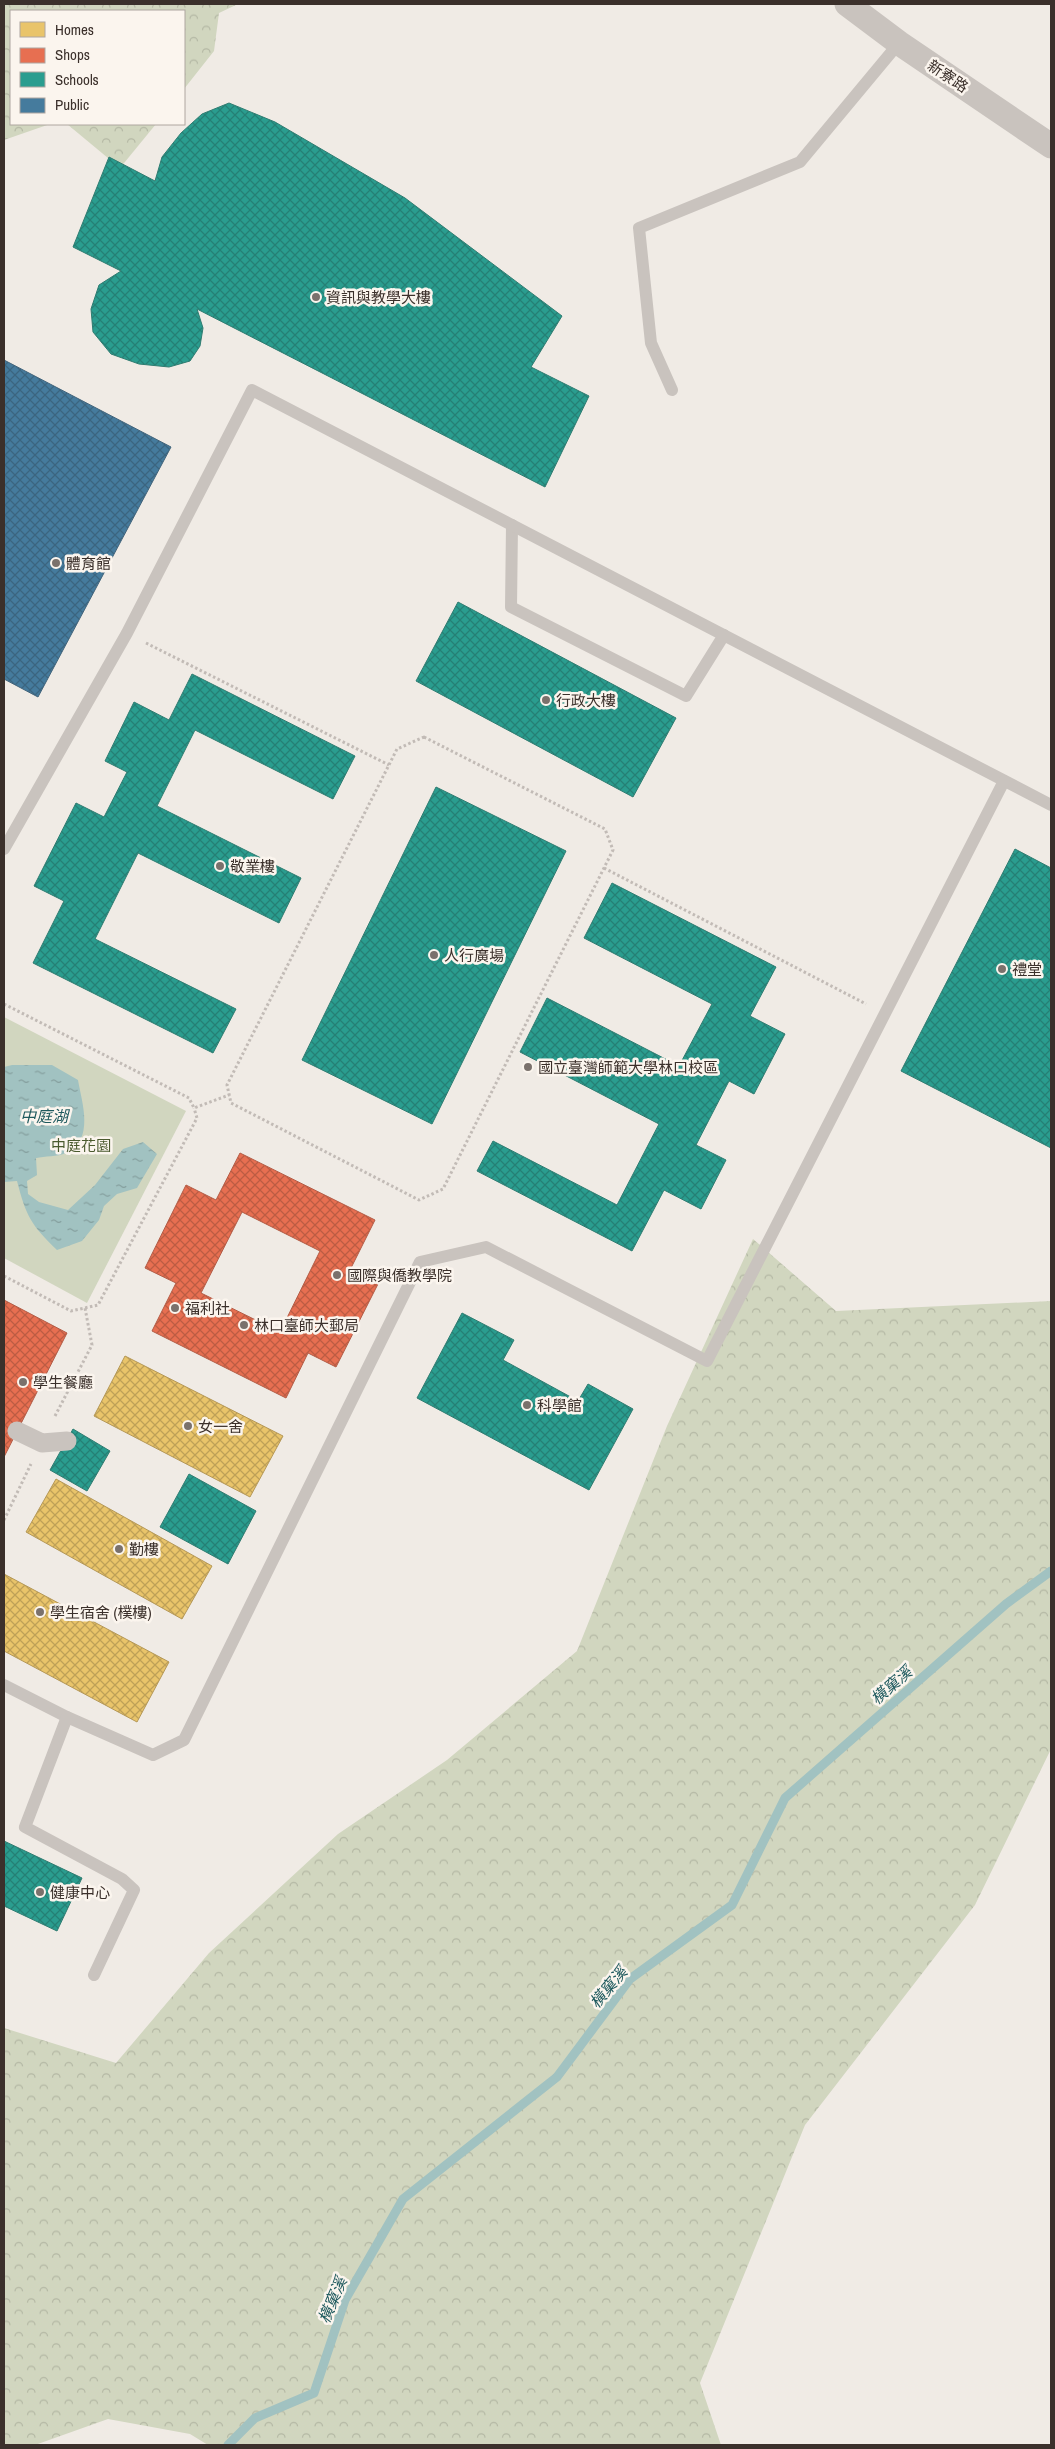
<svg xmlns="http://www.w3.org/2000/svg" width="1055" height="2449" font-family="'Archivo Narrow','Noto Sans TC',sans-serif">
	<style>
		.forest { fill: url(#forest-crowns) }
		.park { fill: #d1d6bf }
		.water { fill: url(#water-ripples) }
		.homes { fill: url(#homes-cross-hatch); stroke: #b59857 }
		.shops { fill: url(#shops-cross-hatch); stroke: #b35c46; fill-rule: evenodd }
		.schools { fill: url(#schools-cross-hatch); stroke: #2f7c71 }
		.public { fill: url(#public-cross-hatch); stroke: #42647b }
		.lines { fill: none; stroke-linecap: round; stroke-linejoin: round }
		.stream { stroke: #a1c2c1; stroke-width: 9 }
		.path { stroke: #c2bbb6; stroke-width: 3; stroke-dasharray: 2.5 2.5; stroke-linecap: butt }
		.service { stroke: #c9c3be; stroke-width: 12 }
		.pedestrian { stroke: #c9c3be; stroke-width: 19 }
		.minor { stroke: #c9c3be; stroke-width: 25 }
		.poi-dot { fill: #7a716c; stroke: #fbf5ee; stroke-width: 2 }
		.labels { text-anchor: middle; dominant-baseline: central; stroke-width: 5; stroke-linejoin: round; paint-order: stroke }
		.street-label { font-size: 15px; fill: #3b302b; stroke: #fbf5ee }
		.poi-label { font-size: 15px; fill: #3b302b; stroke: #fbf5ee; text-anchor: start }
		.park-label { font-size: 15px; fill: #4a5a2e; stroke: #fbf5ee }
		.water-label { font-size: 16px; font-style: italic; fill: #1f5a5e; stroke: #fbf5ee }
	</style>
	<defs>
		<pattern id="forest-crowns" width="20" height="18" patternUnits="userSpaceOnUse" patternTransform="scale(1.25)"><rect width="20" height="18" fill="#d1d6bf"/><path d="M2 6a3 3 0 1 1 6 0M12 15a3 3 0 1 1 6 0" fill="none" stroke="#b4b8a4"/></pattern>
		<pattern id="water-ripples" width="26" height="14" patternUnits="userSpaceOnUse" patternTransform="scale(1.25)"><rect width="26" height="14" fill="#a1c2c1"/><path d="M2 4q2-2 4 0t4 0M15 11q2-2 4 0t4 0" fill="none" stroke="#849e9d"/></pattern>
		<pattern id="homes-cross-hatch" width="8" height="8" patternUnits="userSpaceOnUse" patternTransform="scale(1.25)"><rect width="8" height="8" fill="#e9c46a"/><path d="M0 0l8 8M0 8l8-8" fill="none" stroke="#bea057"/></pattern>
		<pattern id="shops-cross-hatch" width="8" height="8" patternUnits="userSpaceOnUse" patternTransform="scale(1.25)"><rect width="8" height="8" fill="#e76f51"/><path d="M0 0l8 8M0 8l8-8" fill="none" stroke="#bc5c43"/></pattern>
		<pattern id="schools-cross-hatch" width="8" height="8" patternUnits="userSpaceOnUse" patternTransform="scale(1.25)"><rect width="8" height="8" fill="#2a9d8f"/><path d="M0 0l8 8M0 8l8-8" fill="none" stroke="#258075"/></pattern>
		<pattern id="public-cross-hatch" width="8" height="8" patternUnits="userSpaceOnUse" patternTransform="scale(1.25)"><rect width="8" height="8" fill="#457b9d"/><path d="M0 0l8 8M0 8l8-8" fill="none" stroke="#3b6580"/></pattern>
	</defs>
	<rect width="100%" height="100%" fill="#f0ebe5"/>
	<!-- forest -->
	<g class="forest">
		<polygon points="4,4 238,4 219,13 214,51 184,89 184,11 11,11 11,124 50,124 4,140"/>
		<polygon points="67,124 156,124 120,168"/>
		<polygon points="753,1239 836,1311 1051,1301 1051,1749 975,1905 805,2125 700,2383 721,2445 208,2445 190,2434 108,2419 35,2445 4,2445 4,2028 116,2063 209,1953 338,1834 447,1760 577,1651 667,1426"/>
	</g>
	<!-- park -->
	<polygon class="park" points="4,1017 186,1111 87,1303 4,1258"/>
	<!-- water -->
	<path class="water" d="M 12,1065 L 52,1065 L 78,1080 C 82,1103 95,1140 66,1153 C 57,1157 45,1156 36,1158 L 37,1175 L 27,1181 L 28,1194 L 39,1202 L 68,1210 L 95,1185 L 123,1149 L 143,1142 L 157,1154 L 137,1188 L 117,1194 L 104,1206 L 99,1220 L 82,1241 L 57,1250 C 31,1225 26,1216 17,1181 L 4,1182 L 4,1067 Z"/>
	<!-- homes -->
	<g class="homes">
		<polygon points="125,1356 283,1436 250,1497 94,1416"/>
		<polygon points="56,1479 212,1566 182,1619 26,1532"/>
		<polygon points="4,1574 169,1662 137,1722 4,1651"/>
	</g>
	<!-- shops -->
	<g class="shops">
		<path d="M 240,1153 L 375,1220 L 351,1268 L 379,1282 L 336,1367 L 308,1353 L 286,1398 L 152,1331 L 176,1283 L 145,1268 L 186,1185 L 216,1200 ZM 242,1212 L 320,1251 L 280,1332 L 201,1293 Z"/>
		<polygon points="4,1300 67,1333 4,1457"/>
	</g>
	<!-- schools -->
	<g class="schools">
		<polygon points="229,103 275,122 405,198 562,316 531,367 589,396 545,487 197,309 203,328 200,346 190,361 169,367 139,364 111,354 93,332 91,309 99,285 121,271 73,247 109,157 155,181 162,157 181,133 202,114"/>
		<polygon points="458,602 676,718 633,797 416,681"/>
		<polygon points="192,674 355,756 333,799 195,730 157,806 301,878 279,923 138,853 95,939 236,1009 213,1053 33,963 64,901 34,886 76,803 104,817 127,772 105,761 134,702 169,720"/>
		<polygon points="436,787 566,851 432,1124 302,1060"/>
		<polygon points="1015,849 1051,868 1051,1148 901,1071"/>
		<polygon points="612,883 776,967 750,1016 785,1034 754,1094 729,1081 696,1145 726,1160 701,1209 664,1190 632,1251 477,1171 493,1141 617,1205 659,1124 520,1052 547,998 679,1066 712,1004 584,938"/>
		<polygon points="462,1313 514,1340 503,1360 578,1401 588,1384 633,1409 589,1490 417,1398"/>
		<polygon points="73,1429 110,1451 87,1491 50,1470"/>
		<polygon points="189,1474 256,1511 228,1564 160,1527"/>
		<polygon points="4,1841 82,1878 57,1931 4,1906"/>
	</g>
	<!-- public -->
	<polygon class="public" points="4,360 171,447 38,697 4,679"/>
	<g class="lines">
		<!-- stream -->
		<polyline class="stream" points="228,2445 255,2418 314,2393 345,2300 403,2199 557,2077 630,1979 732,1905 785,1798 1006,1604 1051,1571"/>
		<!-- path -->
		<g class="path">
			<polyline points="146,643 389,765"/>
			<polygon points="424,737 605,829 613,850 443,1189 419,1200 231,1103 227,1085 397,749"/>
			<polyline points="604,868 866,1004"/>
			<polyline points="4,1004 189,1098 194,1108 229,1095"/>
			<polyline points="4,1276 71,1311 98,1305 197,1118 194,1108"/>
			<polyline points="55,1416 92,1345 85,1308"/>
			<polyline points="4,1520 31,1464"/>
		</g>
		<!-- service -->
		<g class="service">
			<polyline points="672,390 651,343 639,228 800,162 899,43"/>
			<polyline points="512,525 511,607 686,696 724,635"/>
			<polyline points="4,849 127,633 252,390 1051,805"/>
			<polyline points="4,1685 67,1717 153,1755 184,1740 420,1262 486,1247 707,1361 1004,781"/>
			<polyline points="67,1717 25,1827 122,1879 134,1890 94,1975"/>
		</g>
		<!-- pedestrian -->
		<polyline class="pedestrian" points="17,1431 42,1443 67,1441"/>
		<!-- minor -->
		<polyline class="minor" points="847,4 899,43 1051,146"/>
	</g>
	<!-- markers -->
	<g class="poi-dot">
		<circle cx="316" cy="297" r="5"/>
		<circle cx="56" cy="563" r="5"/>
		<circle cx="546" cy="700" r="5"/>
		<circle cx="220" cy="866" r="5"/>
		<circle cx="434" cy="955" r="5"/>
		<circle cx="1002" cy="969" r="5"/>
		<circle cx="528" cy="1067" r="5"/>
		<circle cx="337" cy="1275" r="5"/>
		<circle cx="175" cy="1308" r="5"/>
		<circle cx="244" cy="1325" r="5"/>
		<circle cx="23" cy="1382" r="5"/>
		<circle cx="527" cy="1405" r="5"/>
		<circle cx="188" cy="1426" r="5"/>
		<circle cx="119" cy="1549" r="5"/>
		<circle cx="40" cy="1612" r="5"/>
		<circle cx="40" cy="1892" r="5"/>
	</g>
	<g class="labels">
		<!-- street labels -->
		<g class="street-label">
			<text transform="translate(948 76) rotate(34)">新寮路</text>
		</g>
		<!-- poi labels -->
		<g class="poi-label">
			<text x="326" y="297">資訊與教學大樓</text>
			<text x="66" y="563">體育館</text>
			<text x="556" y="700">行政大樓</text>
			<text x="230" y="866">敬業樓</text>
			<text x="444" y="955">人行廣場</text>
			<text x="1012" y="969">禮堂</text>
			<text x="538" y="1067">國立臺灣師範大學林口校區</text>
			<text x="347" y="1275">國際與僑教學院</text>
			<text x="185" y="1308">福利社</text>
			<text x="254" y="1325">林口臺師大郵局</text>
			<text x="33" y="1382">學生餐廳</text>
			<text x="537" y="1405">科學館</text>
			<text x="198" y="1426">女一舍</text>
			<text x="129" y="1549">勤樓</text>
			<text x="50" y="1612">學生宿舍 (樸樓)</text>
			<text x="50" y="1892">健康中心</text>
		</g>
		<!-- park labels -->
		<g class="park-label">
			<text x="81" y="1145">中庭花園</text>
		</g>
		<!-- water labels -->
		<g class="water-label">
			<text x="44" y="1116">中庭湖</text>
			<text transform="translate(891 1685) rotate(-41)">橫窠溪</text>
			<text transform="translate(608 1987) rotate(-50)">橫窠溪</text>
			<text transform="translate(332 2300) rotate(-67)">橫窠溪</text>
		</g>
	</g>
	<!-- border -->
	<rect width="1055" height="2449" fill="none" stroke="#3b302b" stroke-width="10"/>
	<!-- legend -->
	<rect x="10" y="10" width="175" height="115" fill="#fbf5ee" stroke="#aea6a0"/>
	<rect x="20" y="22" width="25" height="15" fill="#e9c46a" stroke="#aea6a0"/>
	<text x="55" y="35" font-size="15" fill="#3b302b">Homes</text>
	<rect x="20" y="48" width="25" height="15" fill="#e76f51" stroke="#aea6a0"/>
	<text x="55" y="60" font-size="15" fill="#3b302b">Shops</text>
	<rect x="20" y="72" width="25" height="15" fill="#2a9d8f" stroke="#aea6a0"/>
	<text x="55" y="85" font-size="15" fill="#3b302b">Schools</text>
	<rect x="20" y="98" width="25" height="15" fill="#457b9d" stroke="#aea6a0"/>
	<text x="55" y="110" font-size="15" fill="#3b302b">Public</text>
</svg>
